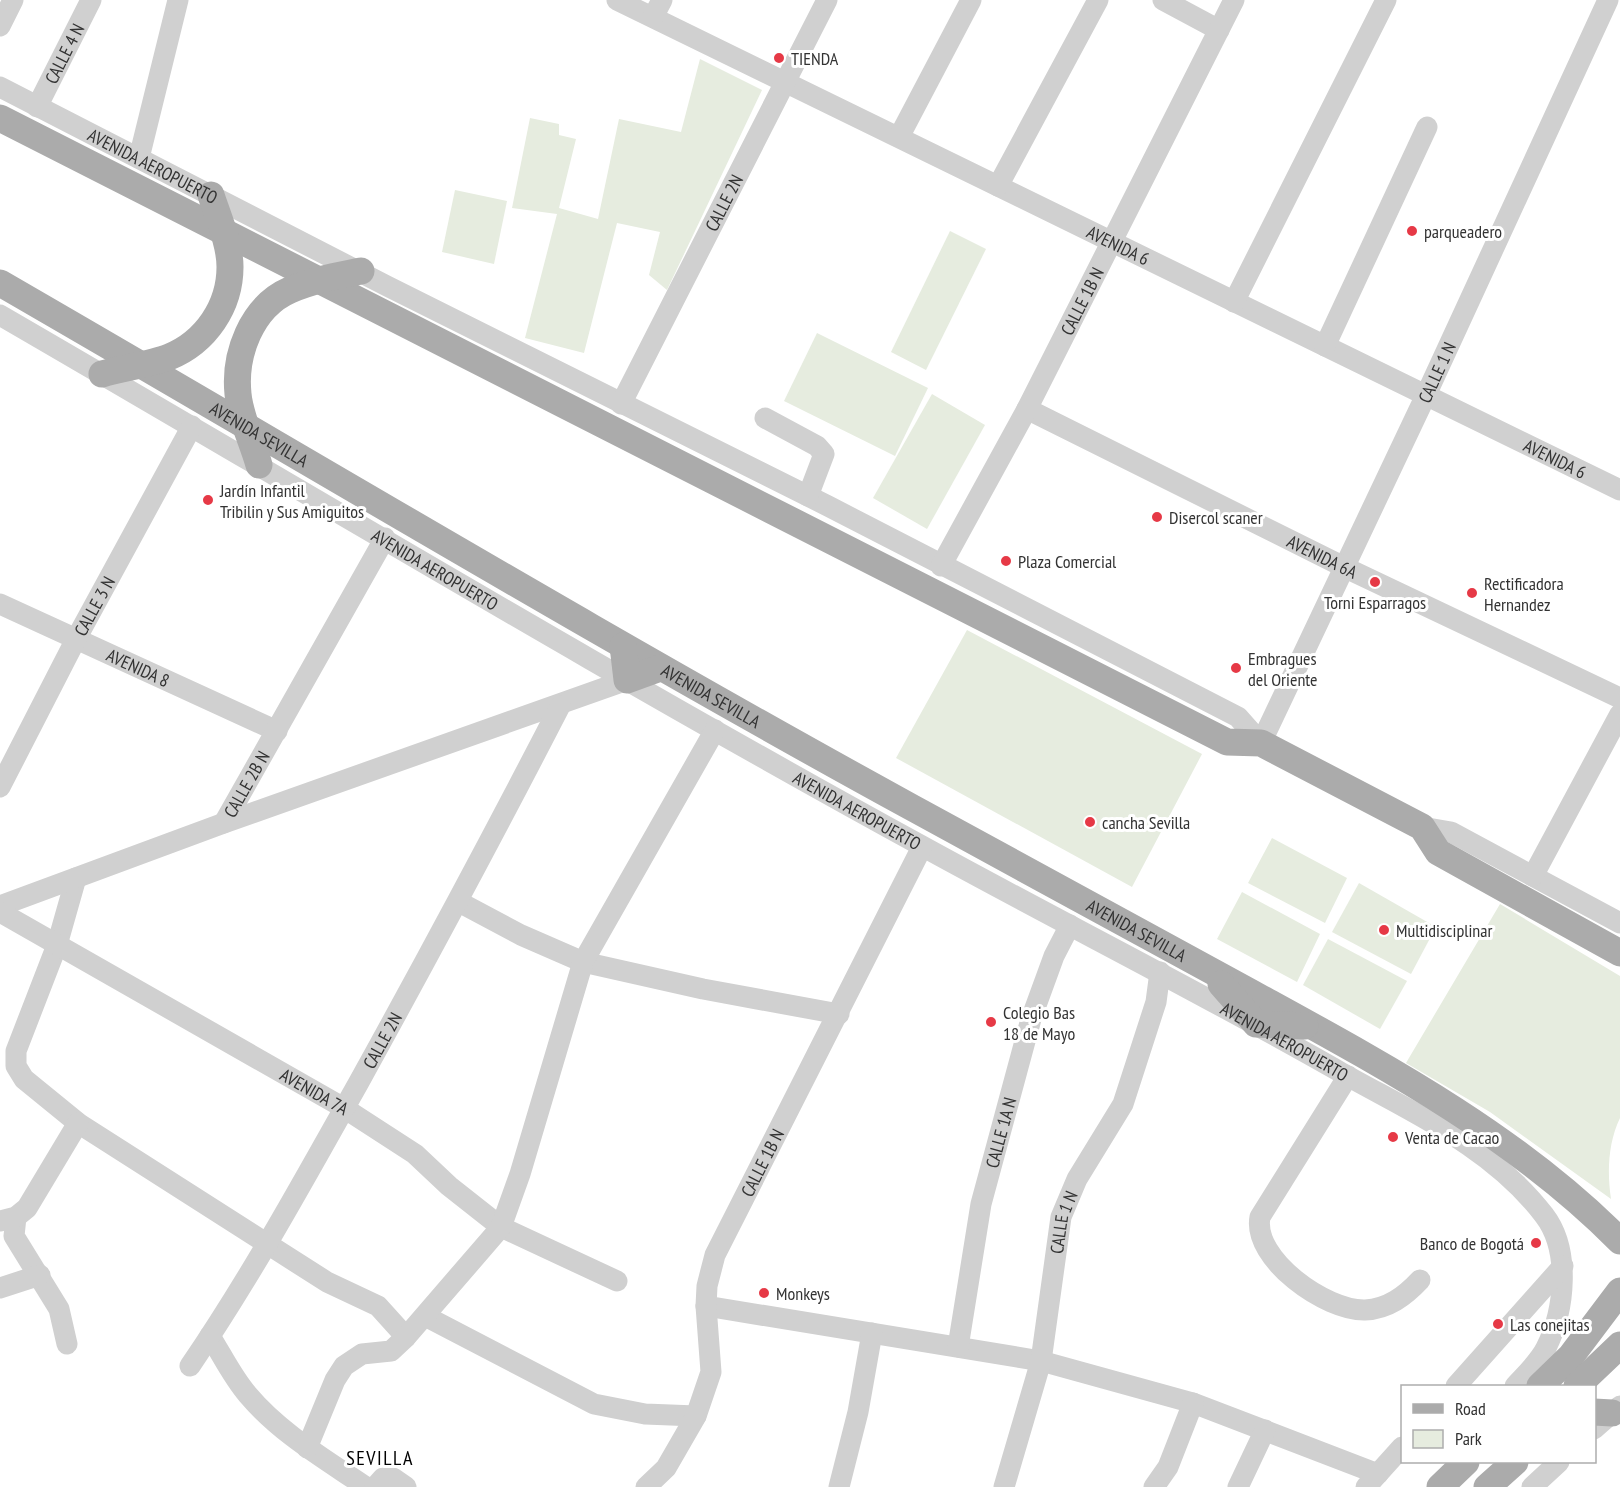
<svg xmlns="http://www.w3.org/2000/svg" width="1620" height="1487" font-family="'PT Sans Narrow',sans-serif">
	<style>
		.green { fill: #e6ecdf }
		.lines { fill: none; stroke-linecap: round; stroke-linejoin: round }
		.minor { stroke: #d0d0d0; stroke-width: 21 }
		.major { stroke: #ababab; stroke-width: 27 }
		.poi-dot { fill: #e63946; stroke: #fff; stroke-width: 2 }
		.labels { text-anchor: middle; dominant-baseline: central; stroke-width: 6; stroke-linejoin: round; paint-order: stroke }
		.street-label { font-size: 18px; fill: #333; stroke: #fff }
		.poi-label { font-size: 18px; fill: #333; stroke: #fff; text-anchor: start }
		.neighbourhood-label { font-size: 20px; letter-spacing: 1.5px; fill: #000; stroke: #fff }
	</style>
	<rect width="100%" height="100%" fill="#fff"/>
	<!-- green -->
	<g class="green">
		<polygon points="700,59 762,90 667,290 649,275 660,232 617,223 584,353 525,338 557,214 512,208 530,118 559,124 559,135 576,139 559,208 598,219 619,119 681,132"/>
		<polygon points="455,190 507,201 494,264 442,252"/>
		<polygon points="950,231 986,249 926,370 891,352"/>
		<polygon points="817,333 928,388 895,456 784,401"/>
		<polygon points="932,394 985,425 927,529 873,498"/>
		<polygon points="967,630 1202,754 1132,887 896,758"/>
		<polygon points="1272,838 1347,878 1325,923 1248,883"/>
		<polygon points="1359,883 1436,927 1411,974 1332,932"/>
		<polygon points="1242,892 1320,934 1297,982 1217,939"/>
		<path d="M 1500,904 L 1620,976 L 1620,1118 C 1608,1143 1607,1172 1611,1199 L 1490,1112 L 1406,1063 Z"/>
		<polygon points="1328,939 1407,981 1380,1029 1303,985"/>
	</g>
	<g class="lines">
		<!-- minor -->
		<g class="minor">
			<path id="s1" d="M 617,0 L 1620,490"/>
			<polyline points="1163,0 1219,30"/>
			<polyline points="653,17 662,0"/>
			<polyline points="0,26 13,0"/>
			<path id="s2" d="M 0,87 L 387,286 L 828,506 L 1238,717 L 1261,743 L 1426,395 L 1608,0"/>
			<path id="s3" d="M 37,107 L 91,0"/>
			<polyline points="899,137 971,0"/>
			<polyline points="139,158 178,0"/>
			<polyline points="998,186 1098,0"/>
			<polyline points="1234,302 1386,0"/>
			<path id="s4" d="M 0,315 C 307,493 611,676 922,846 C 1062,923 1204,994 1342,1073 C 1415,1114 1492,1147 1544,1215 C 1571,1250 1565,1310 1546,1348 C 1539,1362 1526,1374 1515,1386"/>
			<polyline points="1325,346 1427,127"/>
			<path id="s5" d="M 621,404 L 827,0"/>
			<path id="s6" d="M 1027,409 L 1346,568 L 1620,698"/>
			<polyline points="765,418 817,446 824,454 808,496"/>
			<path id="s7" d="M 941,566 L 1027,409 L 1234,0"/>
			<path id="s8" d="M 0,604 L 277,731"/>
			<path id="s9" d="M 0,787 L 76,639 L 192,426"/>
			<path id="s10" d="M 224,823 L 385,538"/>
			<polyline points="1422,827 1451,832 1620,923"/>
			<polyline points="1533,876 1620,714"/>
			<polyline points="76,878 57,945 16,1051 16,1066 24,1079 78,1123 327,1282 378,1306 406,1337"/>
			<polyline points="459,902 521,935 583,962 703,989 839,1014"/>
			<polyline points="0,906 224,823 627,680"/>
			<path id="s11" d="M 0,912 L 344,1108 L 415,1154 L 449,1186 L 501,1227 L 617,1281"/>
			<path d="M 1348,1076 L 1260,1217 C 1252,1259 1326,1311 1365,1310 C 1388,1309 1405,1296 1420,1280"/>
			<polyline points="16,1217 14,1236 59,1309 67,1344"/>
			<polyline points="0,1221 16,1217 27,1208 78,1123"/>
			<polyline points="0,1288 40,1275"/>
			<polyline points="706,1306 1041,1361 1193,1403 1378,1474"/>
			<polyline points="425,1316 594,1404 645,1414 696,1416"/>
			<path d="M 210,1336 C 222,1355 233,1378 248,1395 C 280,1433 325,1459 366,1487"/>
			<path id="s12" d="M 958,1347 L 981,1204 L 1031,1019 L 1054,956 L 1070,925"/>
			<path id="s13" d="M 190,1366 C 252,1275 305,1178 359,1082 C 428,957 495,832 560,706"/>
			<polyline points="1456,1386 1563,1266"/>
			<polyline points="1594,1429 1620,1406"/>
			<polyline points="307,1448 335,1380 344,1366 362,1354 391,1351 406,1337 501,1227 520,1174 583,962 715,730"/>
			<polyline points="375,1487 383,1478 393,1478 406,1487"/>
			<path id="s14" d="M 646,1487 L 666,1468 L 696,1416 L 711,1372 L 706,1306 L 707,1286 L 715,1255 L 922,847"/>
			<polyline points="839,1487 858,1412 872,1333"/>
			<path id="s15" d="M 1004,1487 L 1041,1361 L 1061,1217 L 1077,1179 L 1123,1104 L 1156,1002 L 1160,972"/>
			<polyline points="1154,1487 1168,1467 1193,1403"/>
			<polyline points="1238,1487 1265,1430"/>
			<polyline points="1366,1487 1402,1447"/>
			<polyline points="1532,1487 1559,1462"/>
		</g>
		<!-- major -->
		<g class="major">
			<polyline points="0,118 1227,742 1261,743 1422,827 1438,852 1620,953"/>
			<path id="s16" d="M 0,283 C 303,458 604,639 911,807 C 1025,869 1139,931 1252,993 C 1383,1065 1515,1135 1620,1241"/>
			<path d="M 102,374 C 122,368 151,364 169,357 C 206,342 230,306 230,267 C 230,243 218,217 211,195"/>
			<path d="M 259,465 C 253,443 240,417 238,394 C 234,355 251,307 290,290 C 313,280 337,276 361,271"/>
			<polyline points="623,646 627,680 660,668"/>
			<polyline points="1221,984 1256,1024 1305,1026"/>
			<polyline points="1540,1386 1571,1356 1620,1291"/>
			<polyline points="1577,1386 1620,1345"/>
			<polyline points="1594,1412 1612,1413"/>
			<polyline points="1440,1487 1466,1462"/>
			<polyline points="1487,1487 1515,1462"/>
		</g>
	</g>
	<!-- markers -->
	<g class="poi-dot">
		<circle cx="779" cy="58" r="6"/>
		<circle cx="1412" cy="231" r="6"/>
		<circle cx="208" cy="500" r="6"/>
		<circle cx="1157" cy="517" r="6"/>
		<circle cx="1006" cy="561" r="6"/>
		<circle cx="1375" cy="582" r="6"/>
		<circle cx="1472" cy="593" r="6"/>
		<circle cx="1236" cy="668" r="6"/>
		<circle cx="1090" cy="822" r="6"/>
		<circle cx="1384" cy="930" r="6"/>
		<circle cx="991" cy="1022" r="6"/>
		<circle cx="1393" cy="1137" r="6"/>
		<circle cx="1536" cy="1243" r="6"/>
		<circle cx="764" cy="1293" r="6"/>
		<circle cx="1498" cy="1324" r="6"/>
	</g>
	<g class="labels">
		<!-- street labels -->
		<g class="street-label">
			<text stroke="none"><textPath href="#s3" startOffset="60">CALLE 4 N</textPath></text>
			<text stroke="none"><textPath href="#s2" startOffset="172">AVENIDA AEROPUERTO</textPath></text>
			<text stroke="none"><textPath href="#s5" startOffset="226">CALLE 2N</textPath></text>
			<text stroke="none"><textPath href="#s1" startOffset="558">AVENIDA 6</textPath></text>
			<text stroke="none"><textPath href="#s7" startOffset="300">CALLE 1B N</textPath></text>
			<text stroke="none"><textPath href="#s2" startOffset="1834">CALLE 1 N</textPath></text>
			<text stroke="none"><textPath href="#s16" startOffset="300">AVENIDA SEVILLA</textPath></text>
			<text stroke="none"><textPath href="#s1" startOffset="1044">AVENIDA 6</textPath></text>
			<text stroke="none"><textPath href="#s6" startOffset="330">AVENIDA 6A</textPath></text>
			<text stroke="none"><textPath href="#s4" startOffset="504">AVENIDA AEROPUERTO</textPath></text>
			<text stroke="none"><textPath href="#s9" startOffset="204">CALLE 3 N</textPath></text>
			<text stroke="none"><textPath href="#s8" startOffset="152">AVENIDA 8</textPath></text>
			<text stroke="none"><textPath href="#s16" startOffset="822">AVENIDA SEVILLA</textPath></text>
			<text stroke="none"><textPath href="#s10" startOffset="45">CALLE 2B N</textPath></text>
			<text stroke="none"><textPath href="#s4" startOffset="990">AVENIDA AEROPUERTO</textPath></text>
			<text stroke="none"><textPath href="#s16" startOffset="1308">AVENIDA SEVILLA</textPath></text>
			<text stroke="none"><textPath href="#s13" startOffset="378">CALLE 2N</textPath></text>
			<text stroke="none"><textPath href="#s4" startOffset="1476">AVENIDA AEROPUERTO</textPath></text>
			<text stroke="none"><textPath href="#s11" startOffset="362">AVENIDA 7A</textPath></text>
			<text stroke="none"><textPath href="#s12" startOffset="219">CALLE 1A N</textPath></text>
			<text stroke="none"><textPath href="#s14" startOffset="356">CALLE 1B N</textPath></text>
			<text stroke="none"><textPath href="#s15" startOffset="272">CALLE 1 N</textPath></text>
		</g>
		<!-- poi labels -->
		<g class="poi-label">
			<text x="791" y="58">TIENDA</text>
			<text x="1424" y="231">parqueadero</text>
			<text x="220" y="490">Jardín Infantil<tspan x="220" dy="21">Tribilin y Sus Amiguitos</tspan></text>
			<text x="1169" y="517">Disercol scaner</text>
			<text x="1018" y="561">Plaza Comercial</text>
			<text x="1484" y="583">Rectificadora<tspan x="1484" dy="21">Hernandez</tspan></text>
			<text x="1375" y="602" text-anchor="middle">Torni Esparragos</text>
			<text x="1248" y="658">Embragues<tspan x="1248" dy="21">del Oriente</tspan></text>
			<text x="1102" y="822">cancha Sevilla</text>
			<text x="1396" y="930">Multidisciplinar</text>
			<text x="1003" y="1012">Colegio Bas<tspan x="1003" dy="21">18 de Mayo</tspan></text>
			<text x="1405" y="1137">Venta de Cacao</text>
			<text x="1524" y="1243" text-anchor="end">Banco de Bogotá</text>
			<text x="776" y="1293">Monkeys</text>
			<text x="1510" y="1324">Las conejitas</text>
		</g>
		<!-- neighbourhood labels -->
		<g class="neighbourhood-label">
			<text x="380" y="1458">SEVILLA</text>
		</g>
	</g>
	<!-- legend -->
	<rect x="1401" y="1385" width="195" height="78" fill="#ffffff" stroke="#adadad" stroke-width="1.5"/>
	<rect x="1413" y="1404" width="30" height="9" fill="#ababab" stroke="#adadad" stroke-width="1.5"/>
	<text x="1455" y="1415" font-size="18" fill="#333333">Road</text>
	<rect x="1413" y="1430" width="30" height="18" fill="#e6ecdf" stroke="#adadad" stroke-width="1.5"/>
	<text x="1455" y="1445" font-size="18" fill="#333333">Park</text>
</svg>
